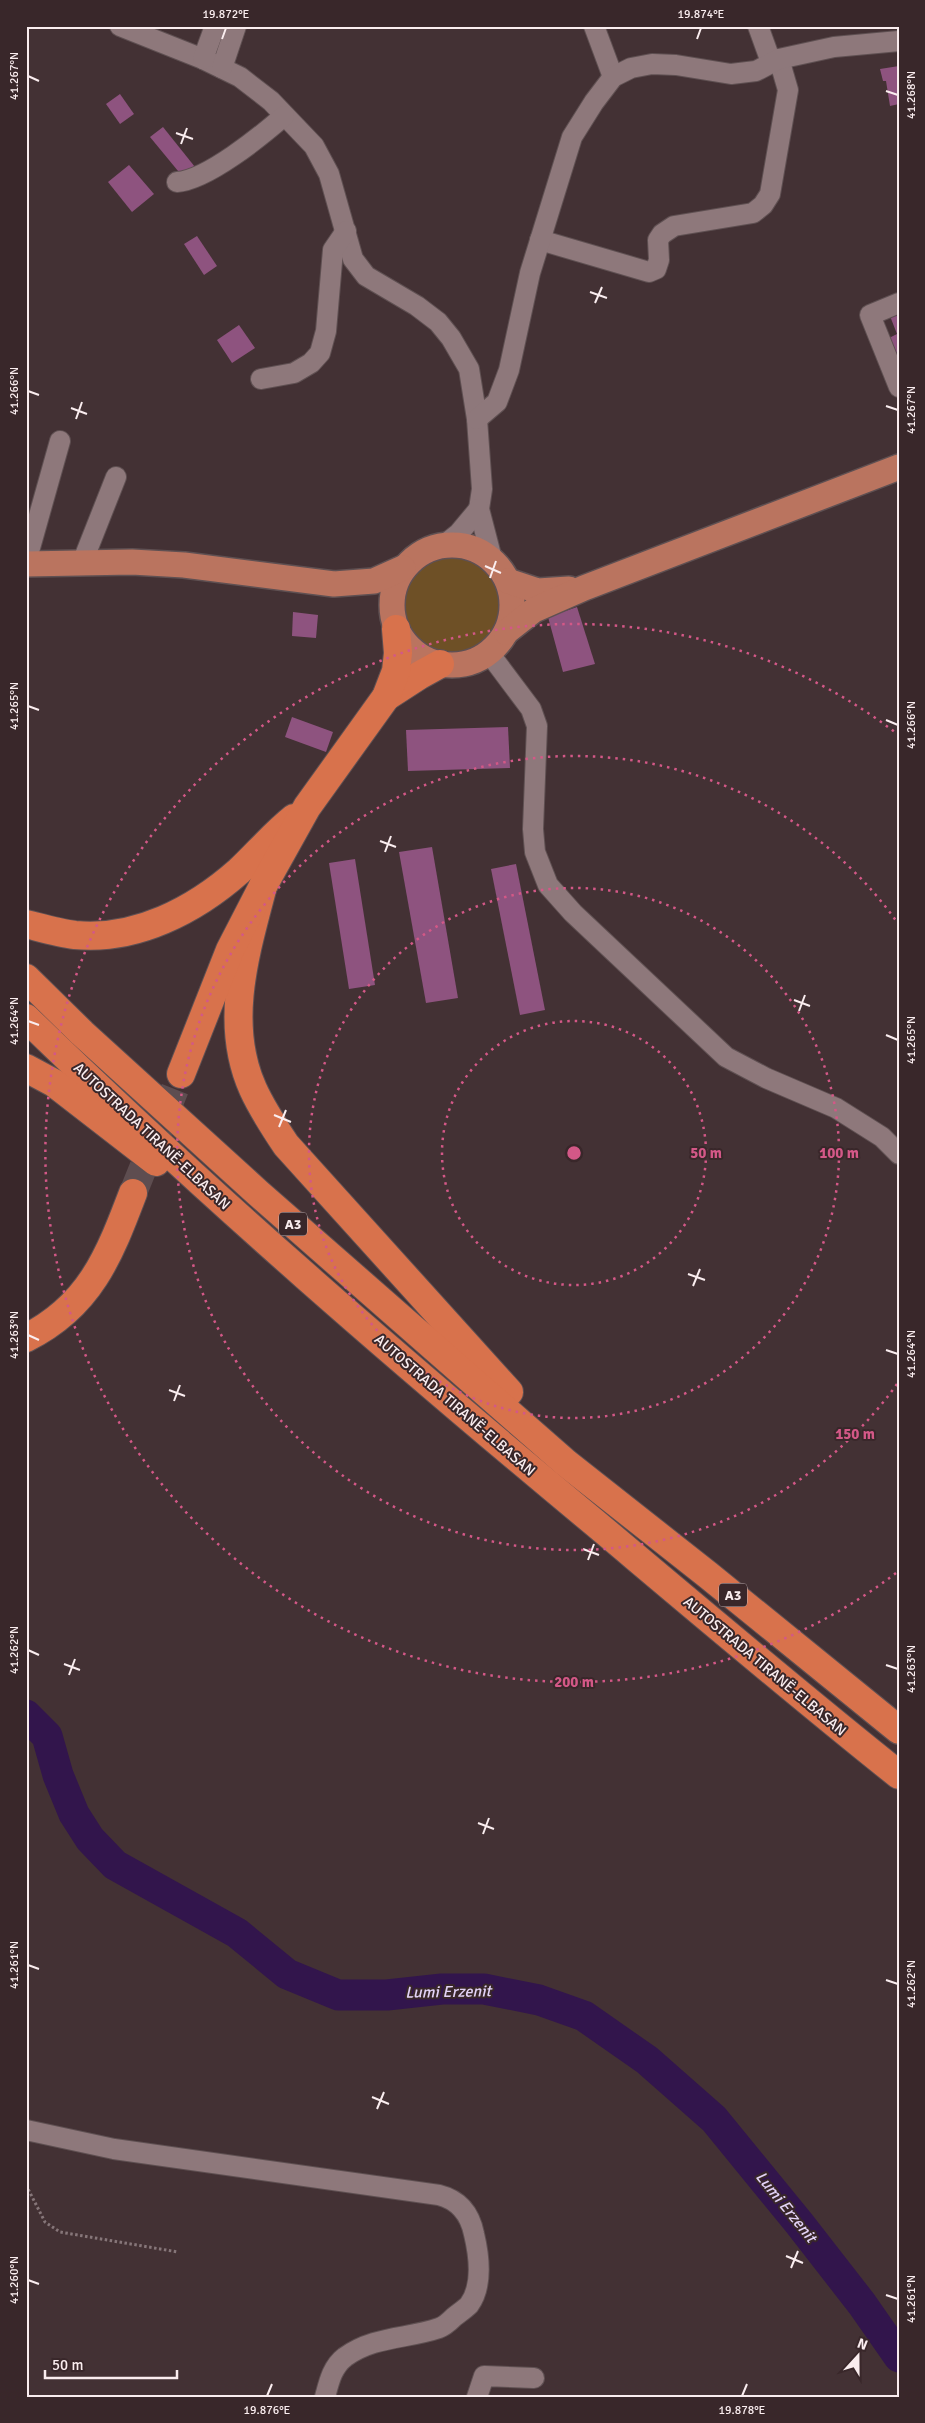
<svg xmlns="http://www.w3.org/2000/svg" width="925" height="2423" font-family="Signika,sans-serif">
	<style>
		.green { fill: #6e5026 }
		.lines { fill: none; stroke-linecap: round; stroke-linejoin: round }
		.river { stroke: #32154c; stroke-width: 31 }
		.building { fill: #8e537f }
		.highway-tunnel { stroke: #5e4d50; stroke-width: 28; stroke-dasharray: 28 14; stroke-linecap: butt }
		.minor-casing { stroke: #5f5052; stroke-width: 22 }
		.major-casing { stroke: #5f5052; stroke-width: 28 }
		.highway-casing { stroke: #5f5052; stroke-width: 30 }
		.path { stroke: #867679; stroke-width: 3; stroke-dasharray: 2.5 2.5; stroke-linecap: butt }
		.minor { stroke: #8e787b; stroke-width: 20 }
		.major { stroke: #ba745f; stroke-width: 25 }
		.highway { stroke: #d8724c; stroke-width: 28 }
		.ticks { fill: none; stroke: #faedef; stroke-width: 2 }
		.ring { fill: none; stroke: #d35887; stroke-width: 2.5; stroke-dasharray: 2.5 5 }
		.labels { text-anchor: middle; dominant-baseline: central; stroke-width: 4; stroke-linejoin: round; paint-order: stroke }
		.shield { fill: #39272a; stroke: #c0b2b4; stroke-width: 1 }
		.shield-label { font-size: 14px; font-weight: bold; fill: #faedef }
		.street-label { font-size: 15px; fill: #faedef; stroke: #39272a }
		.water-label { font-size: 16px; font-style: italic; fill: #e3d3f7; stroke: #39272a }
		.centre { fill: #d35887; stroke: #39272a; stroke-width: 2.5 }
		.ring-label { font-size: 15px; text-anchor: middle; font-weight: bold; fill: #d35887; stroke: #39272a; stroke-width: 4; stroke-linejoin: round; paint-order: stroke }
		.neatline { fill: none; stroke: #faedef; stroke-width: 2 }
		.ticks-label { font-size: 12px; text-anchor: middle; fill: #faedef }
	</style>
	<rect width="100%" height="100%" fill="#433134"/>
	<!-- green -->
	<circle class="green" cx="452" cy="605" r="49"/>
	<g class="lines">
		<!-- river -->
		<polyline class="river" points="26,1715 47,1736 58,1775 74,1814 90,1839 115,1865 237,1933 287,1974 338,1995 387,1995 442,1989 484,1989 539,2000 584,2016 647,2060 714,2119 799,2223 862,2304 899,2357"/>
	</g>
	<!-- building -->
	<g class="building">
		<polygon points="899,66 899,104 890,106 886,81 883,81 880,69"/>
		<polygon points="120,94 134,114 120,124 106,104"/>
		<polygon points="163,127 195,167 183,177 150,137"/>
		<polygon points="129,165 154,194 132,212 108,182"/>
		<polygon points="197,236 217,266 204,275 184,244"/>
		<polygon points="899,313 899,366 887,339 897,334 890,316"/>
		<polygon points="239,325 255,348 232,363 217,340"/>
		<polygon points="577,607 595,664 563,672 548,617"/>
		<polygon points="293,612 318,615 316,638 292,636"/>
		<polygon points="292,717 333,732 326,752 285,737"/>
		<polygon points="508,727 510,768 408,771 406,730"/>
		<polygon points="432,847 458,998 426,1003 399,852"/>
		<polygon points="355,859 375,985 349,989 329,863"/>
		<polygon points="516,864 545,1010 520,1015 491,869"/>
	</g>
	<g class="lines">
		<!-- highway-tunnel -->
		<polyline class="highway-tunnel" points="133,1193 181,1074"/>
		<defs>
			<g id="minor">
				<polyline points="120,26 203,59 240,77 271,101 314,146 329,174 353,259 366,276 417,306 438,322 451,338 469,369 477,419 482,489 479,509 492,559"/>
				<polyline points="594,26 613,77"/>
				<polyline points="758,26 771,62"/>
				<polyline points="203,59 215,26"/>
				<polyline points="222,68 236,26"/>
				<path d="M 177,182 C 207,180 261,136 284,116"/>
				<polyline points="540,240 649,272 656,269 659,260 658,240 662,234 674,226 753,213 763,205 770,194 788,90 779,59"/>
				<polyline points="899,303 870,315 899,387"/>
				<polyline points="261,379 294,373 311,363 320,353 326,331 333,250 346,231"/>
				<polyline points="477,419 497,402 509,370 530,273 572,137 594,102 613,77 631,68 652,64 676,65 731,74 756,71 779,59 834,47 899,41"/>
				<polyline points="444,545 459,533 479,509"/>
				<polyline points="26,562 60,441"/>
				<polyline points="82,563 116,477"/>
				<polyline points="489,653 531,709 537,726 533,829 535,852 548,885 573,913 726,1057 766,1078 836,1108 882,1137 899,1154"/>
				<path d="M 26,2130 L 114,2149 L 439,2195 C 459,2200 470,2214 474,2234 C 479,2255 483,2286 469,2305 C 465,2309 459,2313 454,2317 C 450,2321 445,2326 439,2328 C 407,2339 374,2336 345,2357 C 332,2367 329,2382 325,2397"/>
				<polyline points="477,2397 484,2376 534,2378"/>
			</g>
			<g id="major">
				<circle cx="452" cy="605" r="60"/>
				<polyline points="26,564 132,562 184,565 334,584 374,581 403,568"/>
				<polyline points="508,581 538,591 569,589"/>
				<polyline points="506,632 534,610 584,588 899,467"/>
			</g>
			<g id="highway">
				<polyline points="386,697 420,675 440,664"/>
				<path d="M 263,886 C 246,951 223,1023 253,1089 C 262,1109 274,1127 286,1145 L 509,1392"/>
				<path d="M 26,924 C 42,928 59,933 75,935 C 136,941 195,910 239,871 C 258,853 274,834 294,818"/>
				<polyline points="26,978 82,1033 258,1193 566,1463 708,1575 899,1730"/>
				<path d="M 26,1018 C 208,1195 400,1361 595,1523 C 696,1608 796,1693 899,1775"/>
				<polyline points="26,1068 54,1083 156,1162"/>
				<polyline points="181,1074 230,950 263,886 307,807 386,697 396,671 398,653 396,629"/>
				<path d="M 26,1338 C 90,1306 109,1256 133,1193"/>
			</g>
		</defs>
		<!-- minor casing -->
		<use href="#minor" class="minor-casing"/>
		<!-- major casing -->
		<use href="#major" class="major-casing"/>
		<!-- highway casing -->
		<use href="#highway" class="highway-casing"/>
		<!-- path -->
		<polyline class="path" points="26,2185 45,2222 60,2232 178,2252"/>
		<!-- minor -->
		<use href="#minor" class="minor"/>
		<!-- major -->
		<use href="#major" class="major"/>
		<!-- highway -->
		<use href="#highway" class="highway"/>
	</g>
	<!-- ticks -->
	<path class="ticks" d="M 222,39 L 226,28M 697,39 L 701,28M 28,76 L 39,81M 886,91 L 898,95M 176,133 L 193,139M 181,144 L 187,128M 590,292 L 607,298M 595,303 L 602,287M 28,391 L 39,395M 886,406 L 898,410M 71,408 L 87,414M 76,419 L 82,402M 485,566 L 501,573M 490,578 L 496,561M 28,706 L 39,710M 886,720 L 898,725M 380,841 L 396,847M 385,852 L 391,836M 794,1000 L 810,1006M 799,1011 L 805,995M 28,1021 L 39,1025M 886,1035 L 898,1040M 274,1115 L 291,1122M 279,1127 L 286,1110M 688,1274 L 705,1280M 693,1286 L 700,1269M 28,1335 L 39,1340M 886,1350 L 898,1354M 169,1390 L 185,1396M 174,1401 L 180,1385M 583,1549 L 599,1555M 588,1560 L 594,1544M 28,1650 L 39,1655M 64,1664 L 80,1670M 886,1665 L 898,1669M 69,1675 L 75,1659M 478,1823 L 494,1829M 483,1834 L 489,1818M 28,1965 L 39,1969M 886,1980 L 898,1984M 372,2097 L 389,2104M 377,2109 L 384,2092M 786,2256 L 803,2263M 791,2268 L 798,2251M 28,2280 L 39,2284M 886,2295 L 898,2299M 267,2396 L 272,2384M 742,2396 L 747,2384"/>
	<!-- distance rings -->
	<g class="ring">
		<circle cx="574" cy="1153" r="132"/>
		<circle cx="574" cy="1153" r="265"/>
		<path d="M897 1384A397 397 0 1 1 897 922"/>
		<path d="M896 1573A529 529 0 1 1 896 733"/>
	</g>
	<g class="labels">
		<!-- shield labels -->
		<g class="shield">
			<rect x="279" y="1212.5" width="28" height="23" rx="4"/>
			<rect x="719" y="1583.5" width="28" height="23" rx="4"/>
		</g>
		<g class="shield-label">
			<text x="293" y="1224">A3</text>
			<text x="733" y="1595">A3</text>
		</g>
		<!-- street labels -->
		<g class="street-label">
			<text transform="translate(152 1136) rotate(43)">AUTOSTRADA TIRANË-ELBASAN</text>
			<text transform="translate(455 1405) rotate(41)">AUTOSTRADA TIRANË-ELBASAN</text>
			<text transform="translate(765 1666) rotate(40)">AUTOSTRADA TIRANË-ELBASAN</text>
		</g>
		<!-- water labels -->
		<g class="water-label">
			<text transform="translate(448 1992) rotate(-1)">Lumi Erzenit</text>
			<text transform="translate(786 2207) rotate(51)">Lumi Erzenit</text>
		</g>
	</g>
	<circle cx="574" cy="1153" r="8" class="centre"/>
	<g class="ring-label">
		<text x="706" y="1158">50 m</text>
		<text x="839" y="1158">100 m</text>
		<text x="855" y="1439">150 m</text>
		<text x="574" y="1687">200 m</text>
	</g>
	<!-- border -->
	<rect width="925" height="2423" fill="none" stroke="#39272a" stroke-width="55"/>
	<!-- north arrow -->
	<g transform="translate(858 2356) rotate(21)" stroke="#39272a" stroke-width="4" paint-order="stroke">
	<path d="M0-4L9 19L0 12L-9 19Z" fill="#faedef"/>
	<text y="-8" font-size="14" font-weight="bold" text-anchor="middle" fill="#faedef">N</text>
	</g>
	<!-- scale -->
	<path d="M45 2370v8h132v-8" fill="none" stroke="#faedef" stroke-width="2.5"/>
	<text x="52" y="2370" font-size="15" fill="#faedef" stroke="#39272a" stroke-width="4" paint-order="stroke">50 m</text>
	<rect x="28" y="28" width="870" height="2368" class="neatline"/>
	<g class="ticks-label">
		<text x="226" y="18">19.872°E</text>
		<text x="701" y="18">19.874°E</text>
		<text transform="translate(14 76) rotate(-90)" y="4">41.267°N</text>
		<text transform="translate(911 95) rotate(-90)" y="4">41.268°N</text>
		<text transform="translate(14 391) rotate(-90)" y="4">41.266°N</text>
		<text transform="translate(911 410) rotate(-90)" y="4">41.267°N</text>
		<text transform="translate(14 706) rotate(-90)" y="4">41.265°N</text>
		<text transform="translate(911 725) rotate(-90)" y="4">41.266°N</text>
		<text transform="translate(14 1021) rotate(-90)" y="4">41.264°N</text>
		<text transform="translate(911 1040) rotate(-90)" y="4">41.265°N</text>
		<text transform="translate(14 1335) rotate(-90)" y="4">41.263°N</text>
		<text transform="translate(911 1354) rotate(-90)" y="4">41.264°N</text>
		<text transform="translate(14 1650) rotate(-90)" y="4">41.262°N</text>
		<text transform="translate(911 1669) rotate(-90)" y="4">41.263°N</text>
		<text transform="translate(14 1965) rotate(-90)" y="4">41.261°N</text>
		<text transform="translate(911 1984) rotate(-90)" y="4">41.262°N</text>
		<text transform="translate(14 2280) rotate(-90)" y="4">41.260°N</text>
		<text transform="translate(911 2299) rotate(-90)" y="4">41.261°N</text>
		<text x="267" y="2414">19.876°E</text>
		<text x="742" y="2414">19.878°E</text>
	</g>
</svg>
